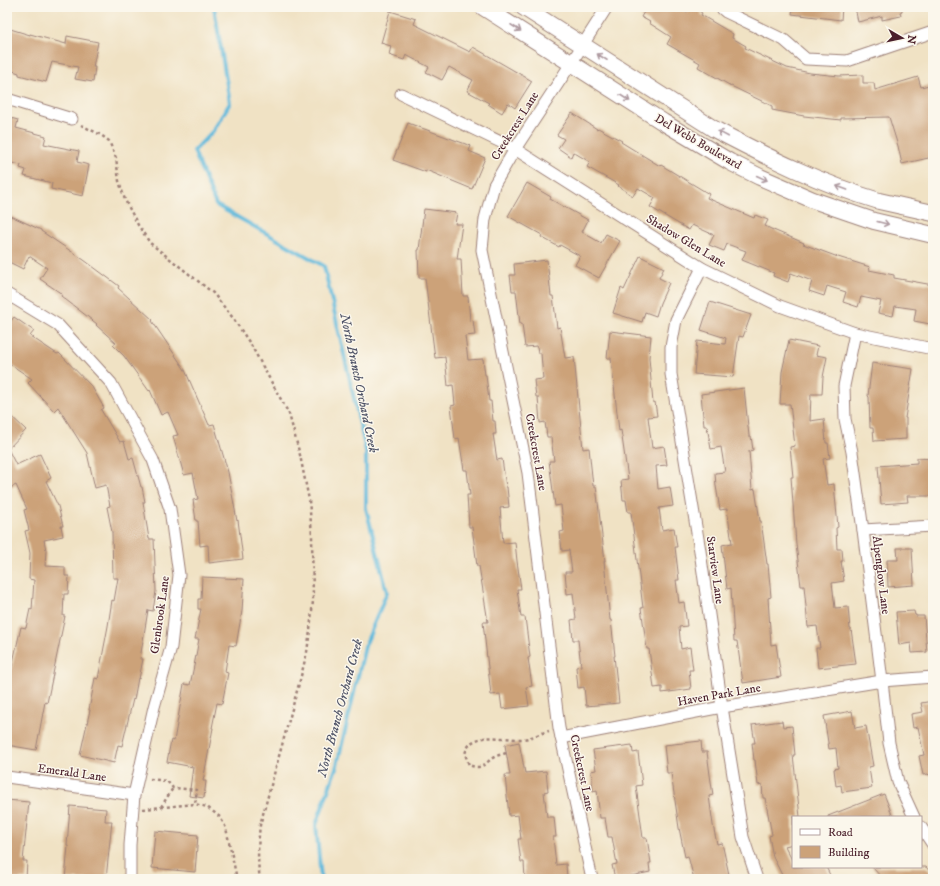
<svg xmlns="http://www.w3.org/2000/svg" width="940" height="886" font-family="'IM FELL DW Pica',serif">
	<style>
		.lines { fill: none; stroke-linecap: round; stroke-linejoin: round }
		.stream { stroke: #5cb7da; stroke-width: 4 }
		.building { fill: #cca279 }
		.street-casing { stroke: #9d8078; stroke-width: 13 }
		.secondary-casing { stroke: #9d8078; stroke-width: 18 }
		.path { stroke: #9d8078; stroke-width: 2.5; stroke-dasharray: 3 3; stroke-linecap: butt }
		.street { stroke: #fff; stroke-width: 11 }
		.secondary { stroke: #fff; stroke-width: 16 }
		.oneway { stroke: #ae9aa0 }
		.labels { text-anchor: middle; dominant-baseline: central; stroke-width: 3; stroke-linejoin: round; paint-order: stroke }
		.street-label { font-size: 12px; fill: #4a1f2b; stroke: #fbf7ec }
		.water-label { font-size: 13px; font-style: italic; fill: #505468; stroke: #fbf7ec }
	</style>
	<rect width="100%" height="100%" fill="#fbf7ec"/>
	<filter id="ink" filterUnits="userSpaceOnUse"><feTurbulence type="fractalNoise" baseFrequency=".025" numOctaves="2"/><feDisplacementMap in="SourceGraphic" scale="8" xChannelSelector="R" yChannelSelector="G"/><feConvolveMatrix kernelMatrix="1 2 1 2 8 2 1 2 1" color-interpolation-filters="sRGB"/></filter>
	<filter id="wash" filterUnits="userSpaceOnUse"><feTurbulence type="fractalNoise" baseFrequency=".012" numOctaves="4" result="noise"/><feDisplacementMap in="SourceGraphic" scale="16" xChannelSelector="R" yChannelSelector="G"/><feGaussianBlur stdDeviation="0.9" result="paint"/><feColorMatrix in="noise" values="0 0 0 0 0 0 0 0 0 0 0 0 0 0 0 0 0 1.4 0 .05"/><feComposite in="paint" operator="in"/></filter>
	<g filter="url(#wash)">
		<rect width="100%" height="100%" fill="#f0e2c4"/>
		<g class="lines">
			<!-- stream -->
			<polyline class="stream" points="214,7 230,103 213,131 194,151 216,205 324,266 366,451 366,508 387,592 365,646 337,765 316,825 321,879"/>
		</g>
		<g id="blocks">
			<!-- building -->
			<g class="building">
				<polygon points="647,7 679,7 687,12 691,7 693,7 702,13 701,15 733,34 732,38 746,46 745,48 787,68 810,73 839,76 863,75 863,83 874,83 875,90 918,77 921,87 933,84 933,157 902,164 898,146 889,117 841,118 841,120 804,116 772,110 772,106 731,86 698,67 700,63 667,44 671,37 649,23 650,22 641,17"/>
				<polygon points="793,7 842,7 841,20 792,14"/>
				<polygon points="855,7 902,7 902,11 900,12 901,16 882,20 882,16 858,22"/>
				<polygon points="390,11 416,19 414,24 470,52 473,47 532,81 515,108 508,103 502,113 488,104 489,103 467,91 473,80 449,67 442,80 426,72 429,67 406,55 404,60 389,55 391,46 381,43"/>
				<polygon points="7,28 30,35 30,34 66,44 67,36 98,42 93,67 95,67 93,82 75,79 78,67 52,62 46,82 19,75 19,73 7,69"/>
				<polygon points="572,113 597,129 598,128 622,141 621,142 660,166 661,165 709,194 707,198 754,218 755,215 768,220 765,226 771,229 804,243 803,244 838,257 870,267 869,270 894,275 894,278 933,285 933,307 930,324 914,321 916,309 895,306 893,316 878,313 881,301 861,297 858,307 843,302 846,292 827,286 824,296 809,291 812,281 791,273 788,282 773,276 774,273 742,260 746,251 727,244 724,251 709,245 714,235 692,225 689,230 650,207 655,198 638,188 633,196 618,186 619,185 587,167 590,162 573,152 571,157 558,148 564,139 557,135"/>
				<polygon points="7,117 18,120 16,128 46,136 44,144 79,151 77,162 89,165 83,196 51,189 52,183 24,176 26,170 20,168 21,165 7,162"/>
				<polygon points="408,123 471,146 469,151 485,158 472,189 426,170 426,172 393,160"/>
				<polygon points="527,183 551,197 550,199 588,220 582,232 601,243 606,234 620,241 599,278 575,265 580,256 560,245 559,247 541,237 542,235 508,216"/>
				<polygon points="424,209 457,213 455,224 462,224 457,259 461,259 463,296 468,296 470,321 473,320 475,335 465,336 468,360 483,359 485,375 486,375 489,401 491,401 493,421 495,421 496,434 493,434 497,460 502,459 506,487 507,487 509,507 500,508 503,543 515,542 517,561 521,589 517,589 521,617 525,617 530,657 528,658 532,686 526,687 529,706 502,709 500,694 491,695 483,622 488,622 479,566 477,566 472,527 469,527 467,495 470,495 467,470 464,470 459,438 455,439 451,406 455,405 453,385 448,386 445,357 435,358 425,278 419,278 418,250 419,250"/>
				<polygon points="11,216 41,230 41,231 84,260 119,286 118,288 153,320 152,321 185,370 209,425 214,424 228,472 237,521 238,520 243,559 209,563 208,545 200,546 198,521 196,521 193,500 198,499 193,473 184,475 173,436 178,435 168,412 161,415 150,390 149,391 124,356 113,345 116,343 96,325 97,324 61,296 62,294 40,279 47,268 29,256 23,269 7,261 7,225"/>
				<polygon points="640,256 664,268 659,278 669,283 660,303 656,316 645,312 642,322 613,313 621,288 624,290"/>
				<polygon points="547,260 551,296 553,296 557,328 560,327 565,358 574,357 583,449 589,448 593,486 596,486 605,561 604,561 610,620 611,620 615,656 614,656 619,703 586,706 584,687 578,688 576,667 581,666 578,640 573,640 571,620 576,619 573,593 567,594 565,572 572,572 569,550 562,551 560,532 564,531 561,505 555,506 549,461 554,461 551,437 547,437 545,422 540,423 538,397 536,397 534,380 543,379 541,353 538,353 537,346 525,347 522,324 520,324 516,291 512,291 510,275 515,275 514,264"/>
				<polygon points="710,302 751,315 743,337 739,336 733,377 694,374 697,341 725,344 726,338 701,330"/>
				<polygon points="14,317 34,331 30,336 57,354 59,353 92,387 104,408 101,410 120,442 124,441 129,459 133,458 141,487 142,487 145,502 143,502 149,539 154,539 156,591 153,611 148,610 140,659 143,659 139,679 138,678 134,700 133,699 122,746 118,745 114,763 80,755 90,710 89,710 95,678 98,679 108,626 112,600 114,601 118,578 113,578 112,532 107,507 110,506 106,485 95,488 87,453 58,407 54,411 28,383 32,379 7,362 7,326"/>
				<polygon points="610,331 651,336 649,358 653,403 655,402 657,416 648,417 652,448 664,446 667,465 656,466 658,489 670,487 673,506 659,508 662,530 674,528 677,547 675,547 679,580 676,580 679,603 684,602 687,626 679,627 681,649 690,647 693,670 689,670 691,689 662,693 662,687 654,688 649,649 647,649 641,608 643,608 631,512 628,512 626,500 623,500 621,480 628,479 621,430 619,431 611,358 607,358"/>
				<polygon points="789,340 818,346 816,355 827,357 823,377 822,394 811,394 810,421 824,419 826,443 828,443 830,458 823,459 827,485 834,484 838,527 836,528 837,549 842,549 843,561 841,561 844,581 832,583 835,608 848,607 850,629 851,629 856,664 818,668 816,648 820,648 817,626 808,627 804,586 801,586 796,544 791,477 793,477 790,447 795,446 790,404 780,404 782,372"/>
				<polygon points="872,363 913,369 905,418 906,418 906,439 874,441 873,428 870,428 869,397 868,396"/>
				<polygon points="744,388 749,436 751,436 753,450 749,451 752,490 755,489 760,521 761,521 767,564 768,564 771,597 768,598 771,645 776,644 781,677 743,683 737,641 734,641 731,588 727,589 722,545 732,543 727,509 720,510 716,486 715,473 725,472 721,447 711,449 707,426 704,426 701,394"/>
				<polygon points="7,412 26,430 8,449 16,465 40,454 51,478 46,481 58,506 63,526 61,526 63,536 44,540 46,550 45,566 65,567 65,576 69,576 68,594 64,594 63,616 65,616 47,703 45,702 36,750 7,745 7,684 8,684 21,627 26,628 30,609 32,610 34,580 29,579 30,553 25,531 29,530 24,510 27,509 16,485 10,488 7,481"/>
				<polygon points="917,458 933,459 933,496 907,496 908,502 881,504 878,466 917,463"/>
				<polygon points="897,548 912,548 914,585 888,587 887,560 898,560"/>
				<polygon points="202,577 244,579 242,611 236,646 229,645 225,672 228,673 222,704 217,703 212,728 213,728 203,781 206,781 204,798 189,796 193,767 167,762 171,740 174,741 184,684 190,685 194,666 199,639 195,639 201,609 198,609 198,599 201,599"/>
				<polygon points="914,611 915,615 916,615 916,616 924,616 927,652 912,653 911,643 899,645 896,612"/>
				<polygon points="933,701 933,774 929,775 928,774 923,775 919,756 924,755 918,727 913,728 911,714 923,712 921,703"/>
				<polygon points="852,711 855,728 866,726 873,766 869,767 872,788 842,792 841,785 836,786 834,769 838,768 836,748 829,749 824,716"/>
				<polygon points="782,721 783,727 792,726 795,755 793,755 800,817 793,817 793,844 785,846 793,862 793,867 826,867 832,879 784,879 773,857 769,836 772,835 765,798 763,798 762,784 758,785 755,760 754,760 752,743 755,743 752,725"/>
				<polygon points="701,741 702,752 707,752 710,775 713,795 709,796 713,825 717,844 722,843 730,879 694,879 688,856 685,857 679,828 671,773 667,773 664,745"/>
				<polygon points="519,742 525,773 546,771 548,791 544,792 547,817 554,817 556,837 553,837 556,865 566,864 567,879 525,879 524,862 521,862 518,839 521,839 518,815 509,816 505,775 510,775 505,745"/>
				<polygon points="632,745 633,753 638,752 642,785 636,786 643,838 647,838 651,863 649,863 650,872 631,876 631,879 615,879 612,865 617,864 612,837 608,837 605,818 600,818 597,790 593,791 591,771 596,770 593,750"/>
				<polygon points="884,794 893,817 828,817 828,816"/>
				<polygon points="7,800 29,802 23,861 27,861 26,879 7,879"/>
				<polygon points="70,806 106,809 105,821 112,821 106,879 65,879 68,846 67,846"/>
				<polygon points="155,831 198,835 195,872 152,868"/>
				<polygon points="872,867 926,867 933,875 933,879 883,879"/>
			</g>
		</g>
	</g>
	<g filter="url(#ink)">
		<use href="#blocks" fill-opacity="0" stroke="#9d8078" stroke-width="1"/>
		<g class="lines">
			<defs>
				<g id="street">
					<polyline points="720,7 726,12 784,40 806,59 847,61 933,32"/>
					<polyline points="401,94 515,149 702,268 780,306 855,333 933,349"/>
					<polyline points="7,99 72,119"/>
					<polyline points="702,268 676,320 671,347 671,374 700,551 722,707 743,837 757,879"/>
					<polyline points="7,294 58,325 111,383 153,460 170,509 179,575 171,647 154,707 134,795 130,845 130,879"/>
					<polyline points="855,333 844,386 845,419 852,452 863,530 882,681 889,743 898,782 914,817"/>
					<polyline points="863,530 933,526"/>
					<polyline points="561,738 722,707 882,681 933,677"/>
					<polyline points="7,777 134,795"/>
					<polyline points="921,827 933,845"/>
					<polyline points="592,879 559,728 528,473 482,250 485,219 494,185 515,149 561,79 607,7"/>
				</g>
				<g id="secondary">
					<polyline points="483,7 663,122 730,162 760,177 813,200 836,208 874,221 933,235"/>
					<path d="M 523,7 L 714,129 C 767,157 822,184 879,201 C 897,205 915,209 933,213"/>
				</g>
			</defs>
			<!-- street casing -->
			<use href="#street" class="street-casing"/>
			<!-- secondary casing -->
			<use href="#secondary" class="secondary-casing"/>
			<!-- path -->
			<g class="path">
				<path d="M 81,125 L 101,135 L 109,141 L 116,158 L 119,181 L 125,200 L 138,225 L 150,243 L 213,293 L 233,318 L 251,345 L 289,414 L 300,455 L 309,500 L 312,535 L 313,601 L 310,630 L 307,652 L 300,680 L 260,825 C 258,843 257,861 260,879"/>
				<path d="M 506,753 C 503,754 499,755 496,756 C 485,762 483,771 469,765 L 465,754 C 466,750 468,746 471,743 C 484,733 507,740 523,739 C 532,738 540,733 549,731"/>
				<polyline points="150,779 167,781 173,788 197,790 195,804"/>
				<polyline points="161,807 173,788"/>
				<polyline points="143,809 195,804 207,807 220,817 226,828 237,879"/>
			</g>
			<!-- street -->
			<use href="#street" class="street"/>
			<!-- secondary -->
			<use href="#secondary" class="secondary"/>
		</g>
		<!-- one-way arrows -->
		<defs><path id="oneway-shaft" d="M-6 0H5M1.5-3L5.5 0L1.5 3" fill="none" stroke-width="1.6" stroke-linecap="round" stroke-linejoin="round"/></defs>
		<g class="oneway">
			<use href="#oneway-shaft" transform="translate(516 28) rotate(33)"/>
			<use href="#oneway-shaft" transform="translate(602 57) rotate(-147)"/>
			<use href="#oneway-shaft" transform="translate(625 98) rotate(33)"/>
			<use href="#oneway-shaft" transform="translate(723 134) rotate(-152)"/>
			<use href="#oneway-shaft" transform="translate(762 178) rotate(25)"/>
			<use href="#oneway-shaft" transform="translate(842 188) rotate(-160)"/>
			<use href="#oneway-shaft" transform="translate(883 223) rotate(14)"/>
		</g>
	</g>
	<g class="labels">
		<!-- street labels -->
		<g class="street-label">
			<text transform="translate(515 126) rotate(-58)">Creekcrest Lane</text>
			<text transform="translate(698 142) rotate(30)">Del Webb Boulevard</text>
			<text transform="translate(686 241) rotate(31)">Shadow Glen Lane</text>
			<text transform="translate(536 452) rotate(80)">Creekcrest Lane</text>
			<text transform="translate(715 570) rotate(82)">Starview Lane</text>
			<text transform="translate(881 575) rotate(83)">Alpenglow Lane</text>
			<text transform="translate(160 615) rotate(-82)">Glenbrook Lane</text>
			<text transform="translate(719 695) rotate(-10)">Haven Park Lane</text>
			<text transform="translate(72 773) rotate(8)">Emerald Lane</text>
			<text transform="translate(582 773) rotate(78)">Creekcrest Lane</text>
		</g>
		<!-- water labels -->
		<g class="water-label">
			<text transform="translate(359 383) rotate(78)">North Branch Orchard Creek</text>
			<text transform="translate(340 708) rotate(-75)">North Branch Orchard Creek</text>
		</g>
	</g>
	<!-- margin -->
	<rect width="940" height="886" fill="none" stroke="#fbf7ec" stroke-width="24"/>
	<!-- legend -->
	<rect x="792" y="816" width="130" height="52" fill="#fbf7ec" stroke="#b4a19f"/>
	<rect x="800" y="829" width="20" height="6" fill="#ffffff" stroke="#b4a19f"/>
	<text x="828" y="836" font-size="12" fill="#4a1f2b">Road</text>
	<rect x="800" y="846" width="20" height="12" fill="#cca279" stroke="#b4a19f"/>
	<text x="828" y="856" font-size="12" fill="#4a1f2b">Building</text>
	<!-- north arrow -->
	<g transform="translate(902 38) rotate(99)" stroke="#fbf7ec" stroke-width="3" paint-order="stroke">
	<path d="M0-3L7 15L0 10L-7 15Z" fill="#4a1f2b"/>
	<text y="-6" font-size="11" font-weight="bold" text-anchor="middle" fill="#4a1f2b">N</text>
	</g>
</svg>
